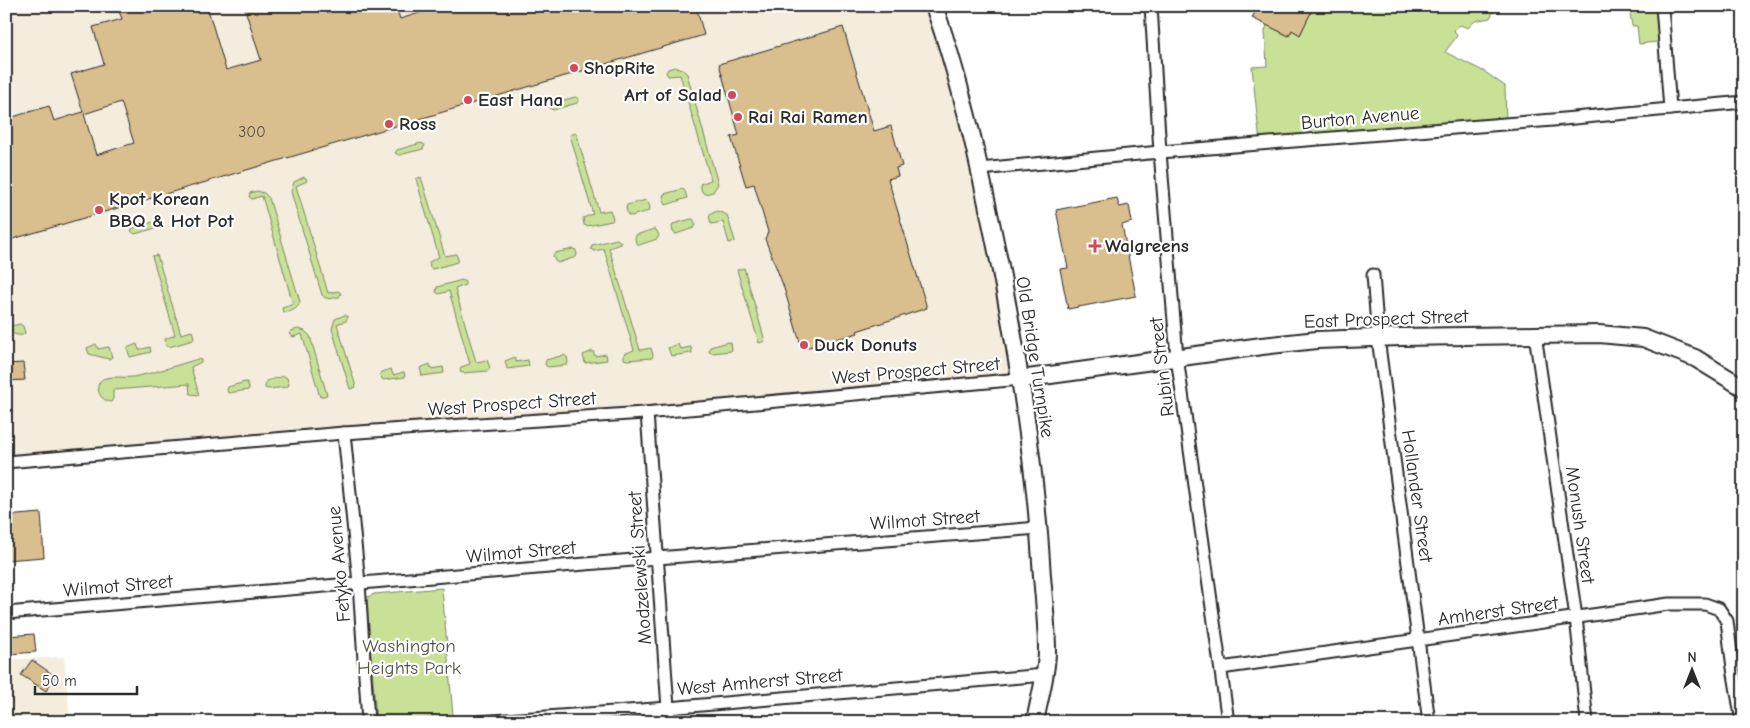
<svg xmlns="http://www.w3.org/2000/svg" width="1750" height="728" font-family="'Comic Neue',sans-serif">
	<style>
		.built { fill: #f4ecdd }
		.green { fill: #c9e197; stroke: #7a8661 }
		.building { fill: #d9be8e; stroke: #2b2b2b; fill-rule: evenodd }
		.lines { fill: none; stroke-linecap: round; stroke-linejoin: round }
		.street-casing { stroke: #2b2b2b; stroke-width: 15 }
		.secondary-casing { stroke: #2b2b2b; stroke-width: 20 }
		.street { stroke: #fff; stroke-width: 11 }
		.secondary { stroke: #fff; stroke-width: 16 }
		.poi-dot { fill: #d1495b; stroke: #fff; stroke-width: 2 }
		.labels { text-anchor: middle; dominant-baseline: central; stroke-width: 4.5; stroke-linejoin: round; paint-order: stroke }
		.number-label { font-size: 16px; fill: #565044 }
		.poi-label { font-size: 19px; font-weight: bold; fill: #2b2b2b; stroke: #fff; text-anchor: start }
		.street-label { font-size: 19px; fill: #2b2b2b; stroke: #fff }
		.park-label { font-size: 19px; fill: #525846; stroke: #fff }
	</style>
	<rect width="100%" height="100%" fill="#fff"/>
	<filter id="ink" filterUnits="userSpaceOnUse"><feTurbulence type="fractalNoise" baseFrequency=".02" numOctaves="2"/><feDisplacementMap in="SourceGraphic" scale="10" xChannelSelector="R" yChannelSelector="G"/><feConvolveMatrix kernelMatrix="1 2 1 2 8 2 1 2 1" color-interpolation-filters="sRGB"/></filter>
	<g filter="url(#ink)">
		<!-- built -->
		<g class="built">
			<polygon points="6,6 934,6 1021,379 6,462"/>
			<polygon points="64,657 70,722 6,722 6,660"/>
		</g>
		<!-- green -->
		<g class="green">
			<polygon points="1314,6 1496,7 1490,18 1475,21 1468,28 1460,25 1454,30 1457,36 1445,52 1485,72 1505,86 1506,123 1260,144 1252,67 1267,66 1265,31 1267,25 1289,36 1292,30 1300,34"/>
			<polygon points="1629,6 1662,6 1665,41 1639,44 1637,26 1632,26"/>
			<polygon points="675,67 682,69 687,74 718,184 713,192 705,194 702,192 700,184 711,180 680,75 668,76 666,73 668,69"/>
			<polygon points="575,97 579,99 577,103 553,110 549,108 551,104"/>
			<polygon points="576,133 599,212 610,210 613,218 612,221 587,226 584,225 583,218 593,214 570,135"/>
			<polygon points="421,143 425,145 423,149 399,155 395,153 397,150"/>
			<path d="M 304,177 L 306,178 L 307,181 L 296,186 L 328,293 L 338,291 L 341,293 L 339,297 C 333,298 327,301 322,295 L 291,192 L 294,182 Z"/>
			<polygon points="421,177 445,256 456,254 458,259 457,262 433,269 430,268 429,262 439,257 416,179"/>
			<polygon points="683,189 685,191 687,198 666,205 663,197 664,194"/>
			<path d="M 257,191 L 264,193 L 269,198 L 300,302 C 298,309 290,313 283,312 L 282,308 L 293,304 L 262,196 L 252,199 L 249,197 L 250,193 Z"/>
			<polygon points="646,200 648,202 650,208 649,211 631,216 628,215 626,208 627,205"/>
			<polygon points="717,211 727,215 735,241 729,243 723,222 711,224 709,215"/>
			<polygon points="691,219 693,219 696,225 694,228 676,234 673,232 672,227 673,224"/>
			<polygon points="157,221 160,223 159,227 135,234 131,231 133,228"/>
			<polygon points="654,229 657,231 659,236 657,239 639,245 636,243 635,238 636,235"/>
			<polygon points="617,239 621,242 620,244 609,248 640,350 651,348 653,355 652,358 627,360 624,359 624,354 634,350 604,249 594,251 591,249 592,245"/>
			<polygon points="573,249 576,250 577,254 576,257 558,263 555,261 553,256 555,253"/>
			<polygon points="157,255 181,334 192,331 194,337 193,340 169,347 166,346 165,339 175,335 152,256"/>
			<polygon points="744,268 765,341 759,343 737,270"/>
			<polygon points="462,280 465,282 465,285 455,289 476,362 487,360 490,368 488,371 463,373 460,372 461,367 470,364 449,291 439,294 436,292 437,287"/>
			<path d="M 6,310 L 11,326 L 20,324 L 23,326 L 25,333 L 23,335 C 6,337 6,323 6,310 Z"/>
			<polygon points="345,315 348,317 346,321 337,324 356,387 350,389 332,329 335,319"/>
			<polygon points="298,329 305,331 310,336 327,395 320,397 302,334 293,337 289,334 291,331"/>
			<polygon points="728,342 731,343 732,349 731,351 712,353 709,352 710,347"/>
			<polygon points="96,344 98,349 109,347 112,357 109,359 89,354 87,348"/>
			<polygon points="137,344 139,350 150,347 151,352 130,357 127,348"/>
			<polygon points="678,344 680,349 691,347 692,353 671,356 668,348"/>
			<polygon points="593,351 595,356 606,354 607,360 585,363 583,355"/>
			<polygon points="564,355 567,357 568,362 567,365 548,367 545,365 546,360"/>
			<polygon points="515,357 516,362 528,360 529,366 507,369 505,361"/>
			<path d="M 198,359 L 201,360 L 201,362 L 191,367 L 199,395 L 190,394 L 189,384 L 113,390 L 113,399 L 111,402 C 98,401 92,381 106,378 C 114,376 124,378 133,377 C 155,373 177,365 198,359 Z"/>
			<polygon points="430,364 431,369 443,367 444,373 422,376 420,368"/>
			<polygon points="391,369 393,375 404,372 405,377 383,380 380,375 382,372"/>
			<polygon points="284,376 287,378 289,385 287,387 268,389 265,388 266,381"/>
			<polygon points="245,382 247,382 249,388 248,390 228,393 227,390 228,387"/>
			<polygon points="442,588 453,716 382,722 376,717 366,598 374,594"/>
		</g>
		<!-- building -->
		<g class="building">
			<path d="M 117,6 L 207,6 L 226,70 L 261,60 L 244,6 L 396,6 L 400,19 L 442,6 L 696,6 L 704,35 L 6,241 L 6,119 L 49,106 L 54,121 L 83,112 L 71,74 L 104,64 L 93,27 L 122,19 ZM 121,102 L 134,143 L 96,155 L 84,114 Z"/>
			<polygon points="1258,6 1314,6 1300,35 1292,30 1289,36 1252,18"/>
			<polygon points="843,27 874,131 891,126 902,166 896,168 898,176 888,179 927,308 857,331 858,333 802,349 783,285 765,239 768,232 754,184 746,186 731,137 739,135 719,64"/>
			<polygon points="1117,198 1119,207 1129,205 1132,222 1122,225 1136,296 1068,309 1060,269 1068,268 1056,210"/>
			<polygon points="23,363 25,380 6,381 6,364"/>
			<polygon points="41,513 44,557 6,560 6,516"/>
			<polygon points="34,634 36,652 10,654 8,636"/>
			<polygon points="32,660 55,676 46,691 21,675"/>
		</g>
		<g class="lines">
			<defs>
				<g id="street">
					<polyline points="1151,6 1160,152 1177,357 1228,722"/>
					<polyline points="1662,6 1670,109"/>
					<polyline points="980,169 1160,152 1553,120 1744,102"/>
					<polyline points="1373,275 1378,338 1429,722"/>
					<polyline points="1535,334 1576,617 1587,722"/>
					<polyline points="647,413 669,722"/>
					<polyline points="344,433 359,583 368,722"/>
					<polyline points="6,462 344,433 644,413 1021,379"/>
					<polyline points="6,613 657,558 1039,528"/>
					<polyline points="1221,668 1669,604 1705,604 1719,609 1727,621 1733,668 1742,722"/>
					<polyline points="479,722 668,708 1045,675"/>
				</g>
				<g id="secondary">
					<path d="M 934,6 C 964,90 982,178 1000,266 C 1020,368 1036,471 1042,576 C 1044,601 1047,626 1047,651 C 1047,674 1039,699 1035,722"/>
					<polyline points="1021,379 1262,346 1317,340 1400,337 1599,334 1643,338 1695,358 1744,388"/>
				</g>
			</defs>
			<!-- street casing -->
			<use href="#street" class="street-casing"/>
			<!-- secondary casing -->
			<use href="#secondary" class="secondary-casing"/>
			<!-- street -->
			<use href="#street" class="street"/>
			<!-- secondary -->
			<use href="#secondary" class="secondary"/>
		</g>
	</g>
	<!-- markers -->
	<g class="poi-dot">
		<circle cx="574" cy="68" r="5"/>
		<circle cx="732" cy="95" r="5"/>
		<circle cx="468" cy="100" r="5"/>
		<circle cx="738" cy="117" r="5"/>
		<circle cx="389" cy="124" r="5"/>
		<circle cx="99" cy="210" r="5"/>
		<path d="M1092.5 238.5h5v5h5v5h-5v5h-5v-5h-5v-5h5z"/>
		<circle cx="804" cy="345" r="5"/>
	</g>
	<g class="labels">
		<!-- number labels -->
		<g class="number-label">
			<text x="252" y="132">300</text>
		</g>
		<!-- poi labels -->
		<g class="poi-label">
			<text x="584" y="68">ShopRite</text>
			<text x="722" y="95" text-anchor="end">Art of Salad</text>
			<text x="478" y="100">East Hana</text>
			<text x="748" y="117">Rai Rai Ramen</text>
			<text x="399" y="124">Ross</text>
			<text x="109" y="199">Kpot Korean<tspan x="109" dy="22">BBQ &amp; Hot Pot</tspan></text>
			<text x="1105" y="246">Walgreens</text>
			<text x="814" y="345">Duck Donuts</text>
		</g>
		<!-- street labels -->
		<g class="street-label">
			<text transform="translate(1360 118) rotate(-5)">Burton Avenue</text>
			<text transform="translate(1386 319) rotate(-2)">East Prospect Street</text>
			<text transform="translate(1035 357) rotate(81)">Old Bridge Turnpike</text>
			<text transform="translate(1162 367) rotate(-97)">Rubin Street</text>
			<text transform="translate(916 371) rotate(-5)">West Prospect Street</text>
			<text transform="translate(512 404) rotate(-4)">West Prospect Street</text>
			<text transform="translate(1417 496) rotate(82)">Hollander Street</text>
			<text transform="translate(925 520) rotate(-4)">Wilmot Street</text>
			<text transform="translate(1580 525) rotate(82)">Monush Street</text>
			<text transform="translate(521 552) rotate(-5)">Wilmot Street</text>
			<text transform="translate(339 564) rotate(-95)">Fetyko Avenue</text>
			<text transform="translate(640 568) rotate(-94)">Modzelewski Street</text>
			<text transform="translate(118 586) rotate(-5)">Wilmot Street</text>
			<text transform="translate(1498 611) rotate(-8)">Amherst Street</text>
			<text transform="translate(760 682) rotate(-5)">West Amherst Street</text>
		</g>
		<!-- park labels -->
		<g class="park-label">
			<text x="409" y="646">Washington<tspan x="409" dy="22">Heights Park</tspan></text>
		</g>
	</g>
	<!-- margin -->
	<rect width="1750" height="728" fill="none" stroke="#fff" stroke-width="25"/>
	<rect x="12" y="12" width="1725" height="703" fill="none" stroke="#2b2b2b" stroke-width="2" filter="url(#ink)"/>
	<!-- north arrow -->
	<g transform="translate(1692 670)" stroke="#ffffff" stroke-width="4" paint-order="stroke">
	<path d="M0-4L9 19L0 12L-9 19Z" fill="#2b2b2b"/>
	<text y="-8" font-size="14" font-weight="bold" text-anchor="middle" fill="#2b2b2b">N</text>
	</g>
	<!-- scale -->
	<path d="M35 686v8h102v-8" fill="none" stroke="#2b2b2b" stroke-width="2.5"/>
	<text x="42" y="686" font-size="15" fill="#2b2b2b" stroke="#ffffff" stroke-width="4" paint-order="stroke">50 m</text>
</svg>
